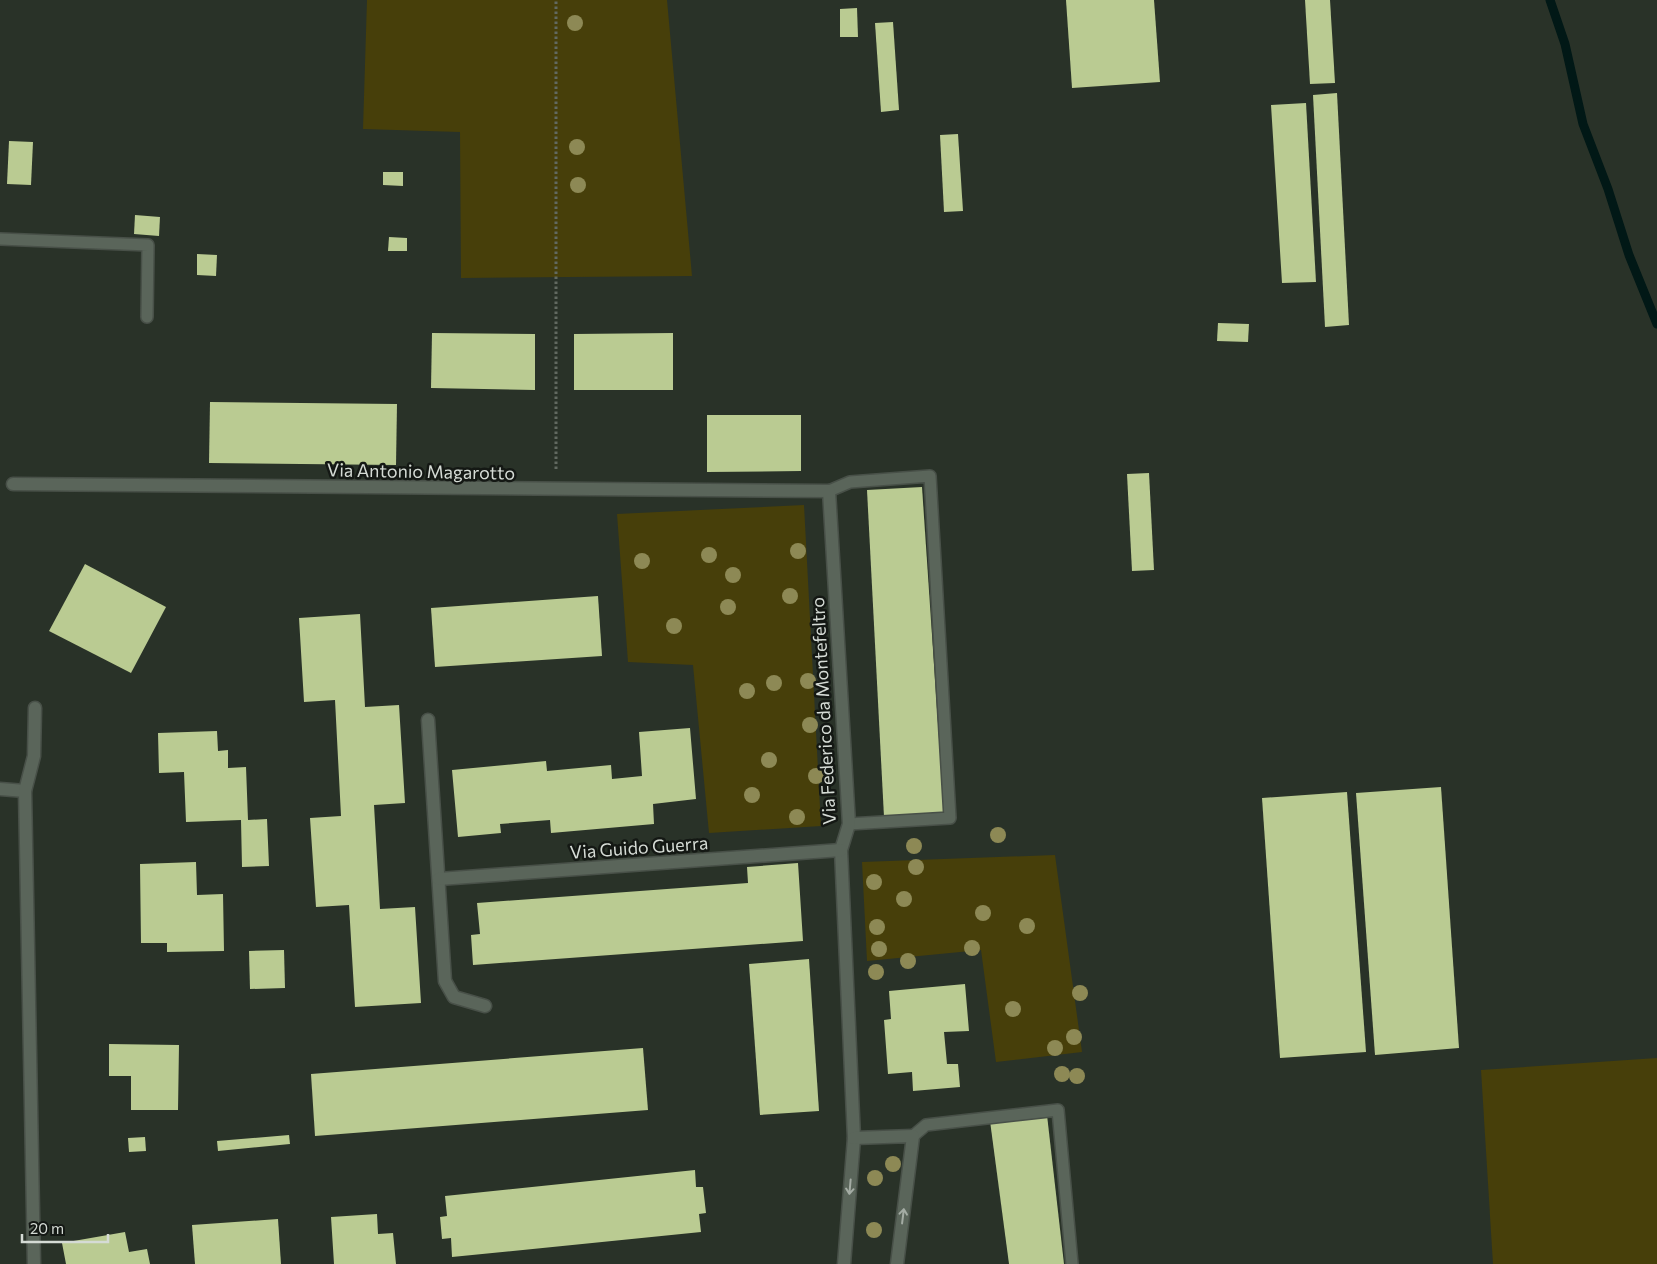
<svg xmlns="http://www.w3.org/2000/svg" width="1657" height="1264" font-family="Commissioner,sans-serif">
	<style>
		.green { fill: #473f0a }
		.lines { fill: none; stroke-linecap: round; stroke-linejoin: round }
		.stream { stroke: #011816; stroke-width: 9 }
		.building { fill: #bacb92 }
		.service-casing { stroke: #485048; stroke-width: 14 }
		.minor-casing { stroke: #485048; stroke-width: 15 }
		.path { stroke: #626a61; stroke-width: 3; stroke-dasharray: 2.5 2.5; stroke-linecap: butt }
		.service { stroke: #5a655a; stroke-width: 11 }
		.minor { stroke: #5a655a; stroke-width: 12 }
		.tree { fill: #8d8955 }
		.oneway { stroke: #a4aca4 }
		.labels { text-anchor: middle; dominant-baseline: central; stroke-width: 5; stroke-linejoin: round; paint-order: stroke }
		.street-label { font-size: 18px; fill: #d5dbd5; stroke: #141814 }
	</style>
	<rect width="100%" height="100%" fill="#293228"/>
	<!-- green -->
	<g class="green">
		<polygon points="367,0 667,0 692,276 461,278 460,132 363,129"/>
		<polygon points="804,505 821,826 709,833 693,665 628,662 617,514"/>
		<polygon points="1055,855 1082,1052 996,1062 981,950 867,961 862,862"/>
		<polygon points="1657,1058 1657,1264 1493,1264 1481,1070"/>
	</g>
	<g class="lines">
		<!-- stream -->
		<polyline class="stream" points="1550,0 1565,44 1583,124 1608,189 1629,255 1657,324"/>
	</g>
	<!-- building -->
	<g class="building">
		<polygon points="1066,0 1154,0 1160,82 1072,88"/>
		<polygon points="1305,0 1330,0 1335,83 1310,84"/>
		<polygon points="857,8 858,37 840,37 840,9"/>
		<polygon points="893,22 899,110 881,112 875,23"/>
		<polygon points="1337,93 1349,325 1325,327 1313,95"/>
		<polygon points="1306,103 1316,282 1282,283 1271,105"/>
		<polygon points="958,134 963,211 944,212 940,135"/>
		<polygon points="9,141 33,142 31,185 7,184"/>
		<polygon points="383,172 403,172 403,186 383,185"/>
		<polygon points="135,215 160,217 159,236 134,234"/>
		<polygon points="389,237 407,238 407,251 388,251"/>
		<polygon points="197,254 217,255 216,276 197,275"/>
		<polygon points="1218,323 1249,324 1248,342 1217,341"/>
		<polygon points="432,333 535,334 535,390 431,388"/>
		<polygon points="673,333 673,390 574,390 574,334"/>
		<polygon points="210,402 397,404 396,465 209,463"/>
		<polygon points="707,415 801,415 801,471 707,472"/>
		<polygon points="1149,473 1154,570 1132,571 1127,474"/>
		<polygon points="922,487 944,813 884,817 867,490"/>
		<polygon points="85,564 166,607 131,673 49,631"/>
		<polygon points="598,596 602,656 435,667 431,608"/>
		<polygon points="360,614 365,707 399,705 405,803 374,805 380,909 415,907 421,1003 355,1007 349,905 316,907 310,818 341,816 335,700 304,702 299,618"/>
		<polygon points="690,728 696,799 653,804 654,824 551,833 550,820 500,824 501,833 458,837 452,770 546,761 547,771 611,765 612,779 642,776 639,732"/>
		<polygon points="217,731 218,751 228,750 228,768 246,767 248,820 267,819 269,866 242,867 241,820 186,822 184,772 159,773 158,733"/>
		<polygon points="1441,787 1459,1048 1375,1055 1356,793"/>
		<polygon points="1347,792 1366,1052 1280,1058 1262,798"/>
		<polygon points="196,862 197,895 223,894 224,951 167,952 167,943 141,943 140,864"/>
		<polygon points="798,863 803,941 473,965 471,935 480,934 477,903 748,883 747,867"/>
		<polygon points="284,950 285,988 250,989 249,951"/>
		<polygon points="809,959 819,1111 760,1115 749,964"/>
		<polygon points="965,984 969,1031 944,1032 947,1064 958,1064 960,1087 913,1091 912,1072 888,1074 884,1020 891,1019 889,991"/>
		<polygon points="109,1044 179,1045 178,1110 131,1110 131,1076 109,1076"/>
		<polygon points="643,1048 648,1110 315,1136 311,1074"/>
		<polygon points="1047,1115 1064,1264 1009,1264 990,1121"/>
		<polygon points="289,1135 290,1144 218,1151 217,1141"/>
		<polygon points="145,1137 146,1151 129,1152 128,1138"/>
		<polygon points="695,1170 696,1187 703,1187 706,1213 699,1214 701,1232 452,1257 451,1238 442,1239 440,1217 447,1216 445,1196"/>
		<polygon points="377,1214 378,1234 393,1233 396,1264 334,1264 331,1217"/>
		<polygon points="278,1219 281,1264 195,1264 192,1225"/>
		<polygon points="125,1232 129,1252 147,1249 150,1264 66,1264 62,1243"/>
	</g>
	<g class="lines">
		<defs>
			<g id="service">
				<polyline points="0,239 148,245 147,317"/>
				<polyline points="829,491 850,482 930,476 950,818 849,824"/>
				<polyline points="913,1136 926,1125 1058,1110 1072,1264"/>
			</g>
			<g id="minor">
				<polyline points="13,484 829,491 849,824 841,850 854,1138 844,1264"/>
				<polyline points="428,720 445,981 454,997 485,1006"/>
				<polyline points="0,789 25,791"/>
				<polyline points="439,879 841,850"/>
				<polyline points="854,1138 913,1136 897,1264"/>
				<polyline points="34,1264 25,791 34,756 35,708"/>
			</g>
		</defs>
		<!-- service casing -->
		<use href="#service" class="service-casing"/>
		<!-- minor casing -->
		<use href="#minor" class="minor-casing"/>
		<!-- path -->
		<polyline class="path" points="556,469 556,0"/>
		<!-- service -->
		<use href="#service" class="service"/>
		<!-- minor -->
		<use href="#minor" class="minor"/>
	</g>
	<!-- trees -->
	<g class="tree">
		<circle cx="575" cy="23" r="8"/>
		<circle cx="577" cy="147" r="8"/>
		<circle cx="578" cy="185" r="8"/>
		<circle cx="798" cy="551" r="8"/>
		<circle cx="709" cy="555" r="8"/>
		<circle cx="642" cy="561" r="8"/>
		<circle cx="733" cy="575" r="8"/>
		<circle cx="790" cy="596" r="8"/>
		<circle cx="728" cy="607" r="8"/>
		<circle cx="674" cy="626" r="8"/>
		<circle cx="808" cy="681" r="8"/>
		<circle cx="774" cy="683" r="8"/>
		<circle cx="747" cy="691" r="8"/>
		<circle cx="810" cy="725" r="8"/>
		<circle cx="769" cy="760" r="8"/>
		<circle cx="816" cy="776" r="8"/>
		<circle cx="752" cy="795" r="8"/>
		<circle cx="797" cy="817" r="8"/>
		<circle cx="998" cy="835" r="8"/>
		<circle cx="914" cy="846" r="8"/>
		<circle cx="916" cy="867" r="8"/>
		<circle cx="874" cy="882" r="8"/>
		<circle cx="904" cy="899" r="8"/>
		<circle cx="983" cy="913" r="8"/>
		<circle cx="1027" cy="926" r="8"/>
		<circle cx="877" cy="927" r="8"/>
		<circle cx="972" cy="948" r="8"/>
		<circle cx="879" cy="949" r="8"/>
		<circle cx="908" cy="961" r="8"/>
		<circle cx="876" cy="972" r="8"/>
		<circle cx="1080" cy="993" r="8"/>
		<circle cx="1013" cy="1009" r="8"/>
		<circle cx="1074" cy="1037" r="8"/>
		<circle cx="1055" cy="1048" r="8"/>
		<circle cx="1062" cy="1074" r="8"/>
		<circle cx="1077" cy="1076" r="8"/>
		<circle cx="893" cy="1164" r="8"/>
		<circle cx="875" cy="1178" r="8"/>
		<circle cx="874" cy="1230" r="8"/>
	</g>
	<!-- one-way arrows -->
	<defs><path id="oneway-shaft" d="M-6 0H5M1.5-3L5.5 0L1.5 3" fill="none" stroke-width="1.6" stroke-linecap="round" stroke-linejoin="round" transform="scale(1.25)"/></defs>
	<g class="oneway">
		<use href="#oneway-shaft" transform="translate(850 1187) rotate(95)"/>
		<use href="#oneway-shaft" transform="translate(903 1216) rotate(-83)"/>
	</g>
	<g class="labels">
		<!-- street labels -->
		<g class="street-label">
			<text transform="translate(421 471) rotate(1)">Via Antonio Magarotto</text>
			<text transform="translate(823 711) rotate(-93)">Via Federico da Montefeltro</text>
			<text transform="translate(639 847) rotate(-4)">Via Guido Guerra</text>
		</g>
	</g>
	<!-- scale -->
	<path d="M22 1234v8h86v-8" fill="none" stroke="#d5dbd5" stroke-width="2.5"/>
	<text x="30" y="1234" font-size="15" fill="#d5dbd5" stroke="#141814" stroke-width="4" paint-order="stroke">20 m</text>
</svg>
